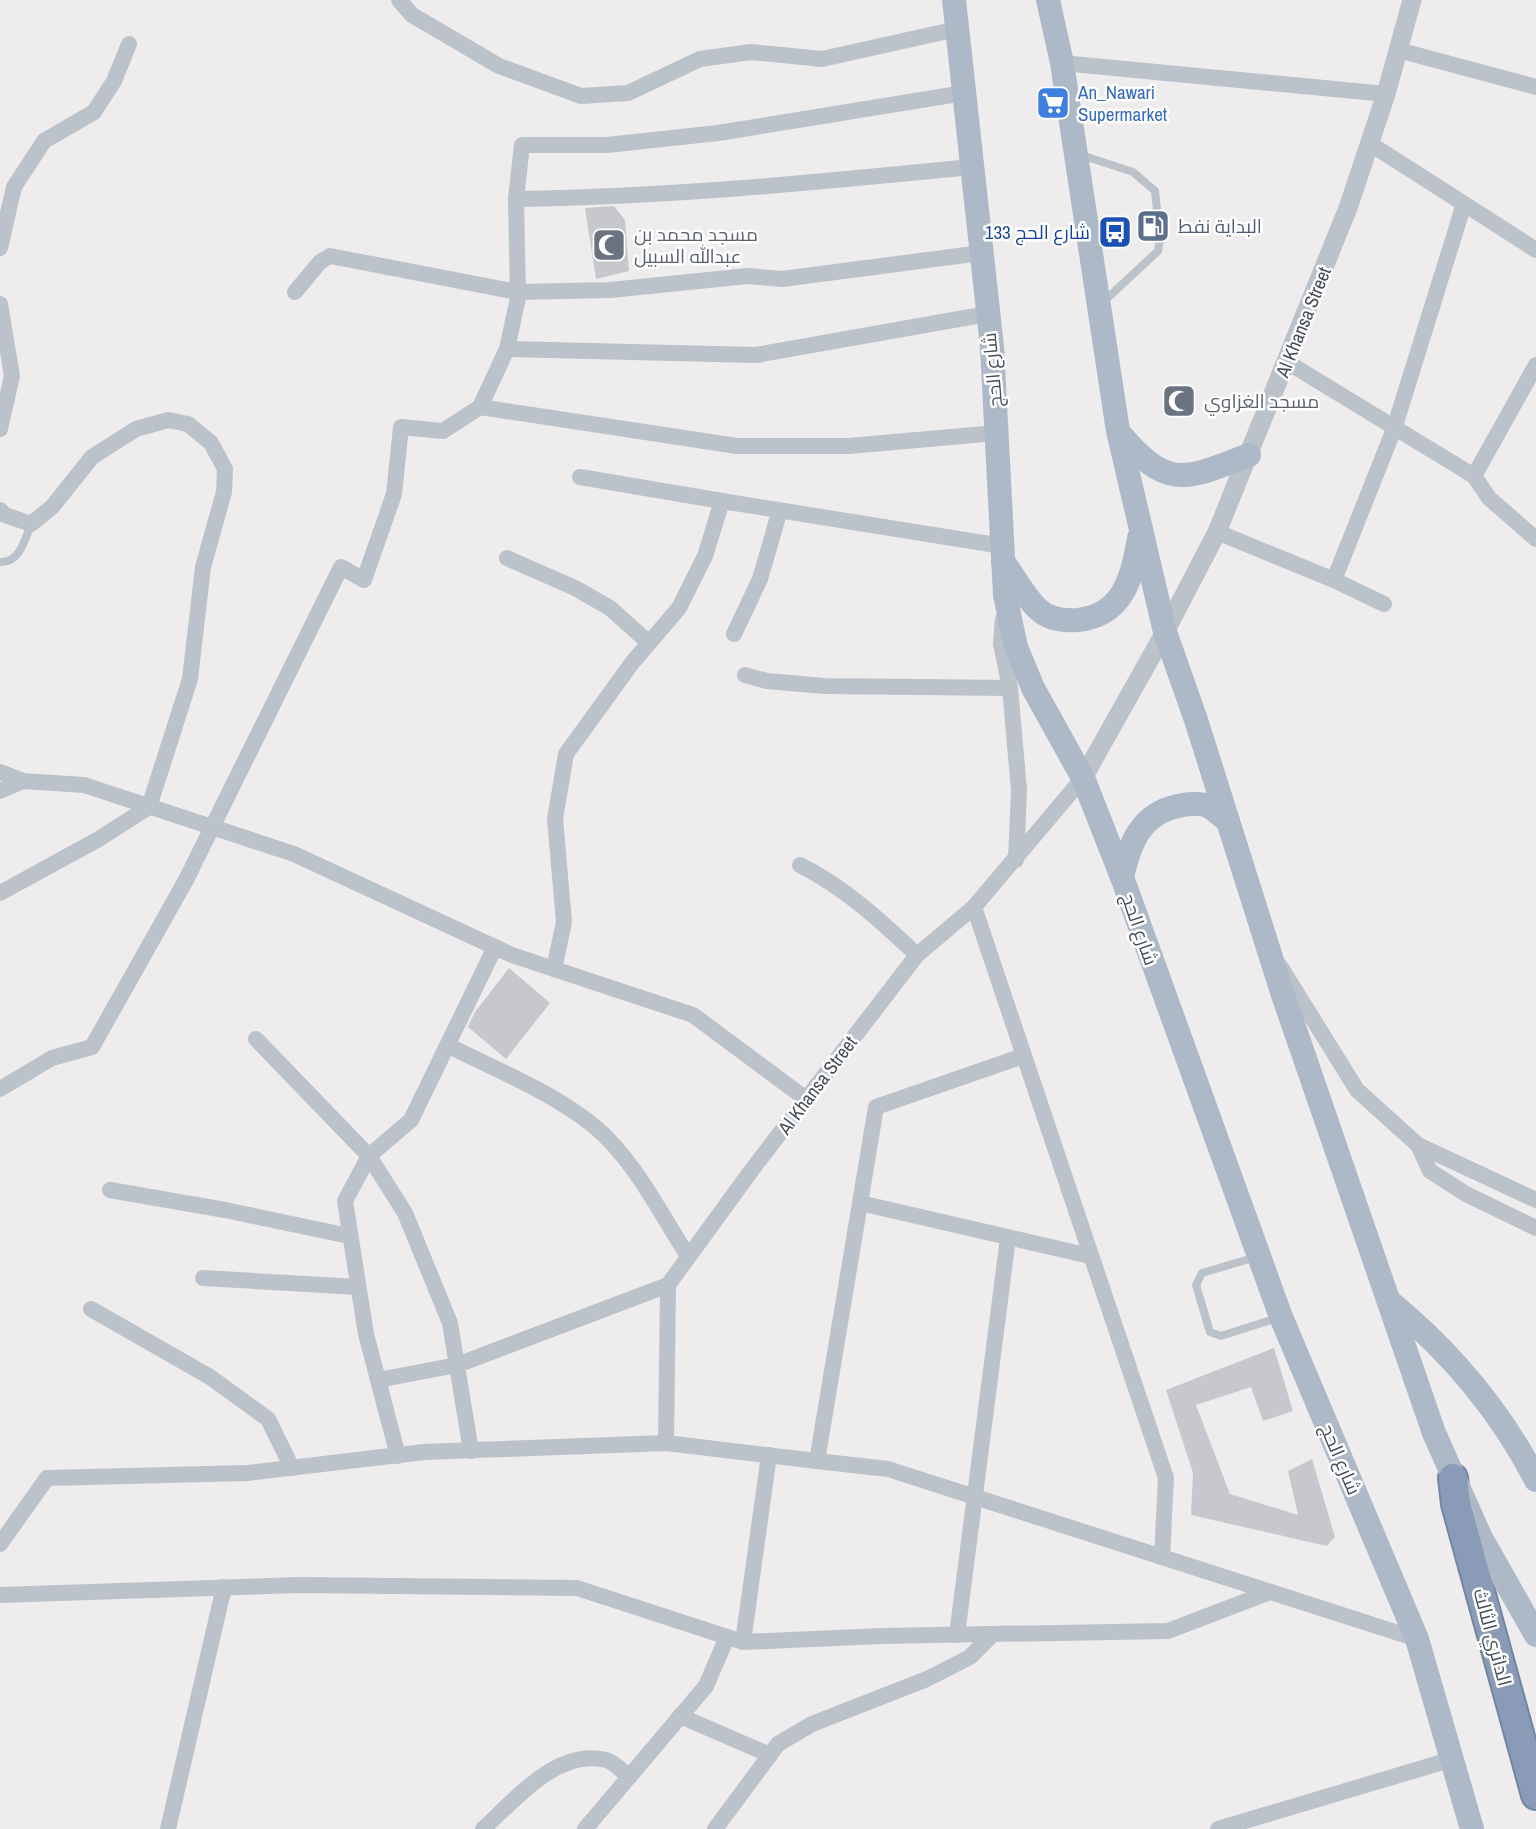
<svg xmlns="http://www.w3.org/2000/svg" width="1536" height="1829" font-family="'Archivo Narrow',Cairo,sans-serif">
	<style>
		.building { fill: #c7c8ce }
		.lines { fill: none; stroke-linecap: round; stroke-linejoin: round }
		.motorway-casing { stroke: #7486a1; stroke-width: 32 }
		.service { stroke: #bcc2ca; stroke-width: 8 }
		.minor { stroke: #bcc2ca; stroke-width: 16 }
		.tertiary { stroke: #bcc2ca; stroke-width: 19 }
		.primary { stroke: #aeb9c8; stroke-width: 24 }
		.motorway { stroke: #899bb6; stroke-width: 28 }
		.labels { text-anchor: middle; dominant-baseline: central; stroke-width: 5; stroke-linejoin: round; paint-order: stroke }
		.shop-label { font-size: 19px; fill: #366cbe; stroke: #fff; text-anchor: start }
		.service-label { font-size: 19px; fill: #4e5e75; stroke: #fff; text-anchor: start }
		.transit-label { font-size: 19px; fill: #164399; stroke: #fff; text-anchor: end }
		.worship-label { font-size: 19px; fill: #5b616d; stroke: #fff; text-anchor: start }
		.street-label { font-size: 19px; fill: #464e57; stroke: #fff }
	</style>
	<rect width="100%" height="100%" fill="#eeecec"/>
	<!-- building -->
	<g class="building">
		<polygon points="614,206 625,220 629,271 596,279 585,208"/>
		<polygon points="509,968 550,1003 506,1059 468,1027 475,1012"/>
		<polygon points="1274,1348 1293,1411 1263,1421 1251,1387 1196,1405 1230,1494 1298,1515 1288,1471 1312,1459 1335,1537 1327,1546 1191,1515 1193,1473 1166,1390"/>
	</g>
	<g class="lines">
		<defs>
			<polyline id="motorway" points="1453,1478 1456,1504 1536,1795"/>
		</defs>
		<!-- motorway casing -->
		<use href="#motorway" class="motorway-casing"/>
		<!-- service -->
		<g class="service">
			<polyline points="1081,155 1133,172 1155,191 1160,239 1158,251 1102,303"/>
			<path d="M 0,562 C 20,563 25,539 31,524"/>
			<polyline points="1256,1257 1202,1273 1196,1285 1210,1332 1221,1336 1277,1318"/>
		</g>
		<!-- minor -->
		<g class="minor">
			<polyline points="399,0 412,15 499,66 581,96 628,93 700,59 751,52 822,59 957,29"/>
			<polyline points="1398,50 1536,87"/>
			<polyline points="1062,63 1386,94"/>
			<polyline points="1369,143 1536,250"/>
			<path d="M 516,199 C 669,197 820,182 972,167"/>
			<polyline points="0,248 14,187 44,141 94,112 114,81 129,44"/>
			<polyline points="295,292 320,262 330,256 517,292 610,290 748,276 782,279 981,253"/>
			<polyline points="0,304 12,376 0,429"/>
			<polyline points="507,349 756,355 987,314"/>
			<polyline points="1287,362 1474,476 1536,365"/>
			<polyline points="480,407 737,446 849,446 996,433"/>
			<polyline points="1474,476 1489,498 1536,539"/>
			<polyline points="722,501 1002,546"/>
			<polyline points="0,510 5,515 31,524 52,507 92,457 136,429 168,420 188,424 211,443 225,469 224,492 203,567 190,679 149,807 97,840 0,893"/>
			<polyline points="1217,532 1334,580 1384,604"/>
			<polyline points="507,558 575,588 610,608 649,643"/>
			<polyline points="1334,580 1394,429 1464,204"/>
			<polyline points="1003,619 1001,644 1010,688 1019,790 1016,860"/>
			<polyline points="734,634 760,579 779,513"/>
			<polyline points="745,675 767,681 824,686 1010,688"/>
			<polyline points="0,772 23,781 84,785 294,854 512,955 693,1015 806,1099"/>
			<polyline points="0,791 23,781"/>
			<path d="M 800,865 C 844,887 881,921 917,955"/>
			<polyline points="974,907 1166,1478 1162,1557"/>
			<polyline points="1280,966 1357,1090 1418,1145 1536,1200"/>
			<polyline points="554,969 564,922 555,819 566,754 632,663 679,608 705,556 722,501 580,477"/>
			<polyline points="256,1039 369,1156 405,1213 450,1323 471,1451"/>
			<path d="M 449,1046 C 497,1070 552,1092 594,1126 C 634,1159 660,1213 688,1256"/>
			<polyline points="0,1089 52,1058 92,1047 186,880 341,567 364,580 394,494 401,427 443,431 480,407 507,349 518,298 516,199 522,145 607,145 718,133 964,93"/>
			<polyline points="1418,1145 1430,1171 1466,1194 1536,1228"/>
			<polyline points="110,1190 225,1210 349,1236"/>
			<polyline points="860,1203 1090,1256"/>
			<polyline points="203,1278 358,1287"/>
			<polyline points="91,1309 210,1377 268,1419 292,1468"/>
			<polyline points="378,1380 457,1365 668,1285"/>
			<polyline points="666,1443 668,1285 751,1171 917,955 974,907 1083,778"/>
			<polyline points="398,1456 366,1334 345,1201 369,1156 411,1120 495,947"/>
			<polyline points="817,1461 876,1107 1023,1056"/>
			<polyline points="0,1544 47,1478 248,1473 424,1452 666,1443 817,1461 888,1469 1417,1639"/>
			<polyline points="0,1595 300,1585 577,1588 743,1642 881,1636 1168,1631 1270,1592"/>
			<polyline points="957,1635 1008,1238"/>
			<polyline points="743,1642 769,1455"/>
			<polyline points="680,1716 770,1755"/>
			<polyline points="168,1829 224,1587"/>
			<path d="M 483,1829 C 515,1800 557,1748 606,1760 C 614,1762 622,1771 628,1776"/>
			<polyline points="585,1829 706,1686 727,1637"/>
			<polyline points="715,1829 778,1744 812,1724 927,1679 970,1657 992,1635"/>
			<polyline points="1218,1829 1453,1759"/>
		</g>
		<!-- tertiary -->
		<polyline class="tertiary" points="1083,778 1165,632 1217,532 1348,208 1386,94 1412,0"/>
		<!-- primary -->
		<g class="primary">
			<polyline points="954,0 992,347 1005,595 1016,647 1033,688 1083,778 1122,877 1281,1317 1417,1639 1472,1829"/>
			<polyline points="1048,0 1062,63 1118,431 1165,632 1196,720 1282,992 1434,1433 1481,1538 1536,1635"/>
			<path d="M 1121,435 C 1169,491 1186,479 1249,455"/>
			<path d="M 1003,561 C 1014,576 1024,596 1038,609 C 1049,620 1064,621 1078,620 C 1124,615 1132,577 1139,538"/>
			<path d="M 1122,877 C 1130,842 1141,814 1178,806 C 1186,804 1199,803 1206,805 C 1213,808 1221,816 1228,821"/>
			<path d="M 1389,1301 C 1451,1352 1500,1410 1536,1480"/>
		</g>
		<!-- motorway -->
		<use href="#motorway" class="motorway"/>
	</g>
	<!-- icons -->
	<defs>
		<symbol id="supermarket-square" viewBox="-11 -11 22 22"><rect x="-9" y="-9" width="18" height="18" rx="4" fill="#3f7fe0" stroke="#fff"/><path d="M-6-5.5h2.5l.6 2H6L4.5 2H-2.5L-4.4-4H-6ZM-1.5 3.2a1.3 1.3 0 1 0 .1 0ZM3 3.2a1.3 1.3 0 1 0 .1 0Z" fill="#fff"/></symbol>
		<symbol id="fuel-square" viewBox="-11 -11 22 22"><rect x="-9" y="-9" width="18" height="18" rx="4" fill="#5c6f8a" stroke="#fff"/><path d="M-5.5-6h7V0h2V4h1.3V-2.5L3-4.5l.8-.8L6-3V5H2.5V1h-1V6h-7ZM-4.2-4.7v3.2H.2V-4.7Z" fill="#fff"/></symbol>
		<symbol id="bus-square" viewBox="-11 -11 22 22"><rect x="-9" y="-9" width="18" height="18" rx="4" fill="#1a4fb4" stroke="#fff"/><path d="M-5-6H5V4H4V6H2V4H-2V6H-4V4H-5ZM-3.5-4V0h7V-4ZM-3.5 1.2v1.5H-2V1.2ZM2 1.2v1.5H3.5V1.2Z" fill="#fff"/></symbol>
		<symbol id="mosque-square" viewBox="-11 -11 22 22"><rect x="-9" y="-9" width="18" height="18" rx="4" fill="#6b7280" stroke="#fff"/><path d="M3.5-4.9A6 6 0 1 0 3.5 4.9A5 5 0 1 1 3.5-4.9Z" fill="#fff"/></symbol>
	</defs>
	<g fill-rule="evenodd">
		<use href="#supermarket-square" x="1034" y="84" width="38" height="38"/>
		<use href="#fuel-square" x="1134" y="207" width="38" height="38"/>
		<use href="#bus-square" x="1096" y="213" width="38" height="38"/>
		<use href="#mosque-square" x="590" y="226" width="38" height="38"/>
		<use href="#mosque-square" x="1160" y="382" width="38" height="38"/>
	</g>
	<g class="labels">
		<!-- shop labels -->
		<g class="shop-label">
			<text x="1078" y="92">An_Nawari<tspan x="1078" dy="22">Supermarket</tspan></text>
		</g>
		<!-- service labels -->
		<g class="service-label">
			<text x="1178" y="226">البداية نفط</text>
		</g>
		<!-- transit labels -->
		<g class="transit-label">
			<text x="1090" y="232">شارع الحج 133</text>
		</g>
		<!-- worship labels -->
		<g class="worship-label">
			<text x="634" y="234">مسجد محمد بن<tspan x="634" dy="22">عبدالله السبيل</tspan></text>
			<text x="1204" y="401">مسجد الغزاوي</text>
		</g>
		<!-- street labels -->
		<g class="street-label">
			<text transform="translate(1303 322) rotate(-68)">Al Khansa Street</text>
			<text transform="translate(992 370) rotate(-95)">شارع الحج</text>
			<text transform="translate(1140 929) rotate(71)">شارع الحج</text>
			<text transform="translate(817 1085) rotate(-53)">Al Khansa Street</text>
			<text transform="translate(1341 1459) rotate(67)">شارع الحج</text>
			<text transform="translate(1493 1637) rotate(75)">الدائري الثالث</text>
		</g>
	</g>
</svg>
